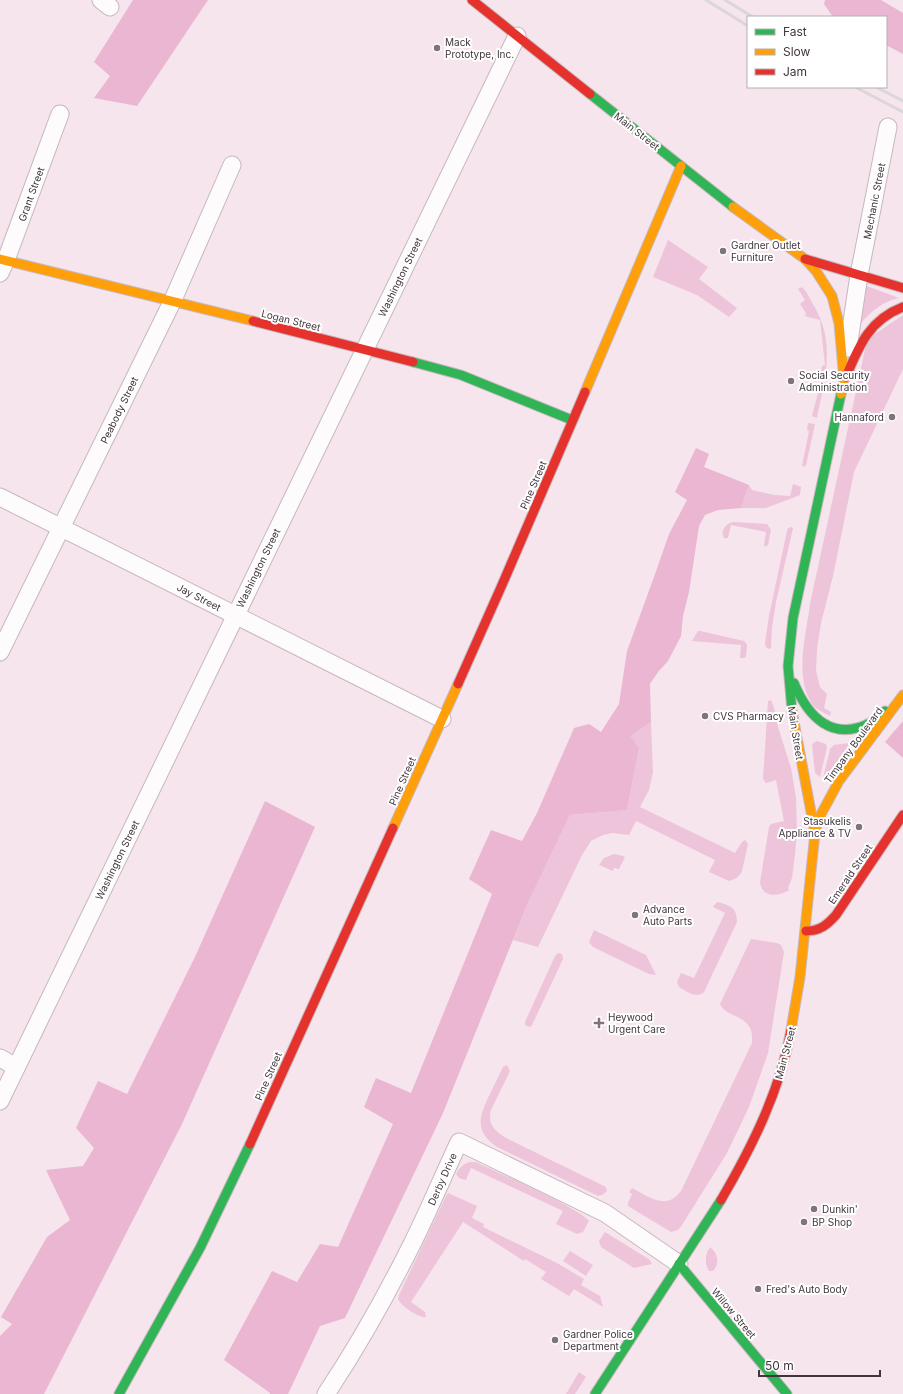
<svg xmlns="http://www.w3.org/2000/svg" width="903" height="1394" font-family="Inter,sans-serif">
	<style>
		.green { fill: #edc4d9 }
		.forest { fill: #eab6d2 }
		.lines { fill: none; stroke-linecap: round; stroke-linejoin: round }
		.street-casing { stroke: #c5b8be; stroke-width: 19 }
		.fast-casing { stroke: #c5b8be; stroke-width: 11 }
		.slow-casing { stroke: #c5b8be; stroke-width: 11 }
		.jam-casing { stroke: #c5b8be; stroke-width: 11 }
		.street { stroke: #fefbfc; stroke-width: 17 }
		.fast { stroke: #30b455; stroke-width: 9 }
		.slow { stroke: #ff9f0a; stroke-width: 9 }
		.jam { stroke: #e5322d; stroke-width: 9 }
		.rail { stroke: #dbd7d9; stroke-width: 3 }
		.poi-dot { fill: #80737a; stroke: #fff; stroke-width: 1.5 }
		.labels { text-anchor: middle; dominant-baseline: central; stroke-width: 4; stroke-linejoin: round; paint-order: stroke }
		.poi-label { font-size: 10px; fill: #41363c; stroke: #fff; text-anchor: start }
		.street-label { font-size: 10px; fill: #41363c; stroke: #fff }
	</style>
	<rect width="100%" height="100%" fill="#f6e5ed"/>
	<!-- green -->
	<g class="green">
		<polygon points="668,240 708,267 699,279 737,308 729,317 697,295 653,277"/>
		<path d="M 864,285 L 899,298 C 883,301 872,311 861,323 L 857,321 Z"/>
		<path d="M 802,287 C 807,292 810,299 814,306 C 836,344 825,377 817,418 L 812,416 L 822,378 L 820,377 L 822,366 L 825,365 L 820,320 L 805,316 L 806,313 L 800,304 L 805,300 L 798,289 Z"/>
		<path d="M 903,315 L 903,369 L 854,472 L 833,576 L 821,623 L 817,649 L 816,671 L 820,687 L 827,694 L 824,708 L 831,712 L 830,716 C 825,713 815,709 812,704 C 794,675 806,636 810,604 L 866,345 L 869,338 Z"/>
		<polygon points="808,423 815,424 806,465 804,467 802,466 809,431 807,430"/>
		<polygon points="793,484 801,487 800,495 766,508 741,508 749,485 752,490 774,495 790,496"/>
		<path d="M 733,522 L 767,524 L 771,530 L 768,545 L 765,547 L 764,545 L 766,532 L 731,525 L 728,538 L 724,538 C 720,530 726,524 733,522 Z"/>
		<polygon points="792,527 793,528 776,602 772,627 771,648 768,649 766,647 765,643 769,616 787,531 788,528"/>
		<polygon points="698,631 700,631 744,641 747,645 746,657 743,658 740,658 741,645 692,641"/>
		<path d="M 771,700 L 774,708 L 778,727 L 791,768 L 796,798 L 797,833 L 795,854 L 792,878 L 788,888 L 789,890 C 778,897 762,898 760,882 L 769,827 L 771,824 L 784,821 L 776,780 L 766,783 L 763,779 L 768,701 Z"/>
		<path d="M 651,722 L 653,772 L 649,790 L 640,807 L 735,853 L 742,842 L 745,840 L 748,844 L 742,871 C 739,877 736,879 729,881 L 709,872 L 715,860 L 636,821 L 629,835 L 612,833 L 603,835 L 591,841 L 582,855 L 538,947 L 513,940 L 527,905 L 570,815 L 627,810 L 639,748 L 629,736 Z"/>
		<polygon points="817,741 826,744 827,748 820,777 815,773 812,744"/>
		<polygon points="849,743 851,747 826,779 823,778 830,749 834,745"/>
		<polygon points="614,854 620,855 625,857 619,869 614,868 613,871 599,865 604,858"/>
		<path d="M 717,902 C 729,905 737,907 737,922 L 704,992 C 697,999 687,992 679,987 L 677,982 L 681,973 L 694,978 L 725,913 L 713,907 Z"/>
		<polygon points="594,930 646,955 656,975 649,974 593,947 589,942"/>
		<path d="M 751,939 L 777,943 L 781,945 L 784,952 L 768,1053 L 749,1107 L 727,1153 L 682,1225 L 678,1230 L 671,1232 L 628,1206 L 628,1203 L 632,1194 L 629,1192 L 632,1188 C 650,1197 666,1211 681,1191 L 752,1043 C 755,1013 727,1020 720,1004 Z"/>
		<polygon points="558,953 562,954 563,959 532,1025 530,1027 525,1025 525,1022 555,956"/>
		<path d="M 507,1065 L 510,1071 L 491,1110 C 487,1126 496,1132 508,1139 L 606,1187 L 607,1191 L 602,1195 L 598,1196 L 497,1147 C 476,1133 478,1119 488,1098 C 493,1088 497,1079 502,1069 L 503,1067 Z"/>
		<path d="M 470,1162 L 476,1162 C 494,1171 582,1209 589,1221 L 583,1232 L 577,1234 L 556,1224 L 563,1211 L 471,1168 L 466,1180 L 459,1178 L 456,1174 C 460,1167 463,1164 470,1162 Z"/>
		<path d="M 448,1193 L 477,1206 L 472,1218 L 484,1224 L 483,1227 L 557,1263 L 584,1279 L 581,1285 L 600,1296 L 603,1307 L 574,1289 L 569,1296 L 541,1279 L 546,1272 L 525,1259 L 524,1261 L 463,1222 L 411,1302 L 425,1312 L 426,1317 C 419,1318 401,1306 398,1299 L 399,1295 L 446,1196 Z"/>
		<polygon points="605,1232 650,1260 652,1264 634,1268 601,1247 599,1241"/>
		<path d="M 710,1247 C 718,1253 720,1264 713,1271 L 709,1271 C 704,1262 705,1255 710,1247 Z"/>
		<polygon points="570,1251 593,1265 586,1276 563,1261"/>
		<polygon points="579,1372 586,1377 575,1394 566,1394"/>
	</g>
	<!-- forest -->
	<g class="forest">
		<polygon points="133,0 208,0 137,106 94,98 110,76 94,62"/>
		<polygon points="825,0 881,0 903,13 903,54 886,45 886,17 833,17 824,4"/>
		<polygon points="696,448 709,454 704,467 749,485 741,508 718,510 705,515 699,526 689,592 683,616 681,636 668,661 658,672 650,684 651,722 630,736 639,748 627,810 570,815 527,905 443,1113 345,1318 320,1326 288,1394 270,1394 270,1393 224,1360 272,1271 297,1282 320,1244 338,1247 393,1124 364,1107 376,1078 411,1093 492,894 469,879 491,830 522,841 537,813 574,728 589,724 601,732 619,704 627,651 654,577 669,534 687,500 675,492"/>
		<polygon points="903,721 903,758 885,742"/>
		<polygon points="265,801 315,827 182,1124 44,1394 0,1394 0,1336 12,1324 1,1317 47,1237 70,1220 46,1170 83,1166 94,1148 76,1128 98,1081 127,1094 194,959"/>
	</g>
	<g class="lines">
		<defs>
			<g id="street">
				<polyline points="101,0 110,7"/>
				<polyline points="0,273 6,260 60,114"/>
				<polyline points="848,348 859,275 888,127"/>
				<polyline points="0,497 442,719"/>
				<polyline points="0,652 172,302 232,165"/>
				<polyline points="0,1058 16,1067"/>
				<polyline points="0,1101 517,36"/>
				<path d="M 326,1394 C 358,1346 386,1296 412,1244 C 429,1210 443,1176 459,1142 L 605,1213 L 679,1264"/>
			</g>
			<g id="fast">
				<polyline points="590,94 733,207"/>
				<polyline points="413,362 461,375 572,420"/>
				<path d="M 794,683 C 808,717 832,742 870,723 C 876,720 880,715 885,711"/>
				<polyline points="792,711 788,666 793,618 841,394"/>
				<polyline points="679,1264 787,1394"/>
				<polyline points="119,1394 200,1248 250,1144"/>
				<polyline points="595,1394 721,1200"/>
			</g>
			<g id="slow">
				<polyline points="733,207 805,259 816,271 832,296 839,323 844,380 841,394"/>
				<polyline points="0,259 253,321"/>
				<polyline points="585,392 681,166"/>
				<polyline points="393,828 458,684"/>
				<polyline points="815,832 819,818 839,781 903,695"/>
				<polyline points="791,1030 800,977 815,833 792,711"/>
			</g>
			<g id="jam">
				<polyline points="472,0 590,94"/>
				<polyline points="805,259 903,288"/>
				<polyline points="253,321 413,362"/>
				<path d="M 846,377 C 859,346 869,320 903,307"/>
				<polyline points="458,684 502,585 585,392"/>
				<path d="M 806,931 C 820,931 827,925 836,915 L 903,815"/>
				<polyline points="250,1144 393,828"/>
				<path d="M 721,1200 C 752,1147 780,1091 791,1030"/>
			</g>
		</defs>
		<!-- street casing -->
		<use href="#street" class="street-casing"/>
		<!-- fast casing -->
		<use href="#fast" class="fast-casing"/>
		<!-- slow casing -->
		<use href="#slow" class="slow-casing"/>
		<!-- jam casing -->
		<use href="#jam" class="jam-casing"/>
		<!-- street -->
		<use href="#street" class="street"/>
		<!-- fast -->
		<use href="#fast" class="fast"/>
		<!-- slow -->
		<use href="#slow" class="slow"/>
		<!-- jam -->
		<use href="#jam" class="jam"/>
		<!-- rail -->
		<g class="rail">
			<polyline points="706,0 748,26"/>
			<polyline points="725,0 753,17"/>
			<polyline points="855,87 903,112"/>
			<polyline points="876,87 903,101"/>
		</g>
	</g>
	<!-- markers -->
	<g class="poi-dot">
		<circle cx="437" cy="48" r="4"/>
		<circle cx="723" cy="251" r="4"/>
		<circle cx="791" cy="381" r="4"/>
		<circle cx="892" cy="417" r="4"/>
		<circle cx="705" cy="716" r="4"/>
		<circle cx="859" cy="827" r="4"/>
		<circle cx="635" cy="915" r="4"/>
		<path d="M597 1017h4v4h4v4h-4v4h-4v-4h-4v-4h4z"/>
		<circle cx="814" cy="1209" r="4"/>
		<circle cx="804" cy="1222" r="4"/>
		<circle cx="758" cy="1289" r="4"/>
		<circle cx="555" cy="1340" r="4"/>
	</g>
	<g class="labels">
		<!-- poi labels -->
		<g class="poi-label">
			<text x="445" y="42">Mack<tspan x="445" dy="12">Prototype, Inc.</tspan></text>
			<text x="731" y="245">Gardner Outlet<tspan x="731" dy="12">Furniture</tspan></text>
			<text x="799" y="375">Social Security<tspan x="799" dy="12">Administration</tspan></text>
			<text x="884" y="417" text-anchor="end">Hannaford</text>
			<text x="713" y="716">CVS Pharmacy</text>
			<text x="851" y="821" text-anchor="end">Stasukelis<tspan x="851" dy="12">Appliance &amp; TV</tspan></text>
			<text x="643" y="909">Advance<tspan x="643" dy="12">Auto Parts</tspan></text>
			<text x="608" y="1017">Heywood<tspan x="608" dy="12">Urgent Care</tspan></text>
			<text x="822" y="1209">Dunkin'</text>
			<text x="812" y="1222">BP Shop</text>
			<text x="766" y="1289">Fred's Auto Body</text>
			<text x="563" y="1334">Gardner Police<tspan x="563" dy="12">Department</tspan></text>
		</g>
		<!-- street labels -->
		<g class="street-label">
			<text transform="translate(637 131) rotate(38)">Main Street</text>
			<text transform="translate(31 194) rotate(-70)">Grant Street</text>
			<text transform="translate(874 201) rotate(-79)">Mechanic Street</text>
			<text transform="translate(400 277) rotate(-64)">Washington Street</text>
			<text transform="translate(291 320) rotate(14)">Logan Street</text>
			<text transform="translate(119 410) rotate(-64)">Peabody Street</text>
			<text transform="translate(533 485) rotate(-67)">Pine Street</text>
			<text transform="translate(258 568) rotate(-64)">Washington Street</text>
			<text transform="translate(199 597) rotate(27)">Jay Street</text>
			<text transform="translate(796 733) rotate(81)">Main Street</text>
			<text transform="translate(853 745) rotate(-54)">Timpany Boulevard</text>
			<text transform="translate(402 781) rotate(-66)">Pine Street</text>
			<text transform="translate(117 860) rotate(-64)">Washington Street</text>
			<text transform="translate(850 874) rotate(-56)">Emerald Street</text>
			<text transform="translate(785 1053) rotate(-75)">Main Street</text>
			<text transform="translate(268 1076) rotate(-66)">Pine Street</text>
			<text transform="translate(442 1179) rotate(-66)">Derby Drive</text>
			<text transform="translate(734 1313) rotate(50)">Willow Street</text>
		</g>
	</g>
	<!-- legend -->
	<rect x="747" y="16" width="140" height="72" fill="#ffffff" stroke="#b3afb1"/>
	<rect x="755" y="29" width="20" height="6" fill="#30b455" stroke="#b3afb1"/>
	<text x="783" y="36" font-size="12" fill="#41363c">Fast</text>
	<rect x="755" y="49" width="20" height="6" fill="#ff9f0a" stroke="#b3afb1"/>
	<text x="783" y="56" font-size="12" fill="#41363c">Slow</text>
	<rect x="755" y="69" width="20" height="6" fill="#e5322d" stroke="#b3afb1"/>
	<text x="783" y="76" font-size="12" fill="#41363c">Jam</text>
	<!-- scale -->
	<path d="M759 1370v6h121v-6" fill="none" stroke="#41363c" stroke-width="2"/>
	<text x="765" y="1370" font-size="12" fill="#41363c" stroke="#ffffff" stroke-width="3" paint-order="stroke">50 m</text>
</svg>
